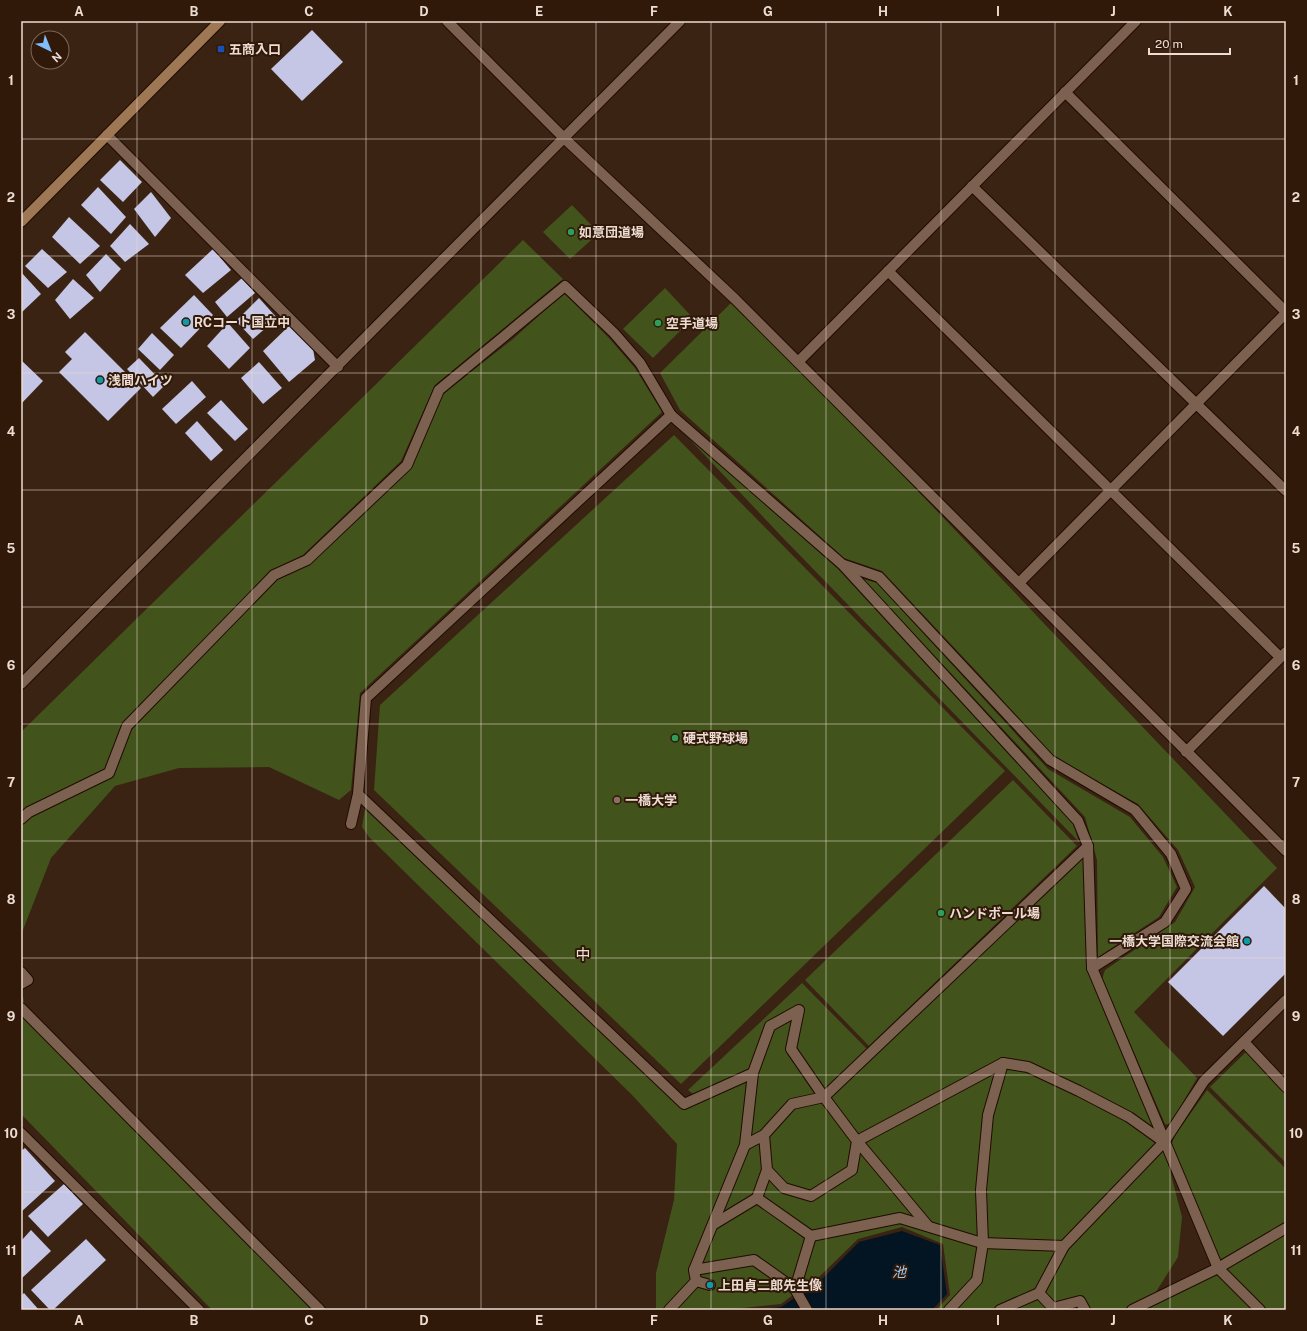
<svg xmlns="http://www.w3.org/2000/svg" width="1307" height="1331" font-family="'Public Sans','Noto Sans JP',sans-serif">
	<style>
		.green { fill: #42531c }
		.water { fill: #031523 }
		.building { fill: #c5c5e5 }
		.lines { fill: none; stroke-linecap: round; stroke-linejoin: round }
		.lane-casing { stroke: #200b00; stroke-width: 12 }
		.street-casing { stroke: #200b00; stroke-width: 12 }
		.secondary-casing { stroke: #200b00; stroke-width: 12 }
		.lane { stroke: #7c6150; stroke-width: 10 }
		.street { stroke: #7c6150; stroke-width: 10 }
		.secondary { stroke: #9e7754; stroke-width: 10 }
		.grid { fill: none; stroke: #ecdcd2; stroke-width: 1; stroke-opacity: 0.55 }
		.transit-dot { fill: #1a4fb4; stroke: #301909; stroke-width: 1.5 }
		.leisure-dot { fill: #2e9e5b; stroke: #301909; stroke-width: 1.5 }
		.culture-dot { fill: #0f9aa8; stroke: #301909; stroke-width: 1.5 }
		.education-dot { fill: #8d6e63; stroke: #301909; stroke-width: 1.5 }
		.labels { text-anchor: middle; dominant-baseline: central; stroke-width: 4; stroke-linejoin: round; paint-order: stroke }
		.poi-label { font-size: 13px; font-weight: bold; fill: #ecdcd2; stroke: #301909; text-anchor: start }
		.water-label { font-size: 14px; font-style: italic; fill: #9cccf4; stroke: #301909 }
		.quarter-label { font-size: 15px; fill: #ecdcd2; stroke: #301909 }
		.neatline { fill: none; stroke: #ecdcd2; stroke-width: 1.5 }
		.grid-label { font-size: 13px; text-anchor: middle; font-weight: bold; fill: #ecdcd2 }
	</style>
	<rect width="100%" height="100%" fill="#3a2313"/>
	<!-- green -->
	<g class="green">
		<polygon points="572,205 599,233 570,259 543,232"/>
		<polygon points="523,240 563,279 435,385 401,461 303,555 271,571 123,723 105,770 21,812 21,732"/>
		<polygon points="665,288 693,318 653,358 623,329"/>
		<polygon points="564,293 609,338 635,368 662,412 360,693 351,790 339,800 269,767 179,768 115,786 51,858 21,935 21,825 32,816 112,777 131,729 277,580 310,564 411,468 443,394 513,339"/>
		<polygon points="735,299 1277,868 1134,1012 1197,1078 1170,1125 1165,1124 1102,979 1105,970 1175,922 1195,887 1178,850 1138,804 1052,756 980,675 882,571 844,558 680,410 660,373"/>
		<polygon points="679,428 837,568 1074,825 1079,842 784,539"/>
		<polygon points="674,435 1005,771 681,1084 374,790 380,705"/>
		<polygon points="863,579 877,583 1048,769 1130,817 1163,857 1177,887 1159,917 1098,957 1097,860 1085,817"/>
		<polygon points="1013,780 1077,846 869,1046 805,980"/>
		<polygon points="365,809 682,1109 748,1080 740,1145 692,1280 662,1310 656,1310 656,1273 674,1200 677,1144 633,1096 369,837 362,827"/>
		<polygon points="1084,855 1087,968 1157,1133 1002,1060 858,1136 829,1097"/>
		<polygon points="802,983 868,1050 825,1091 796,1048 804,1011 803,1008 767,1025 750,1070 693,1094 688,1090"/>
		<polygon points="21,988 27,1015 322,1310 212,1310 21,1114"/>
		<polygon points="794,1017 787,1050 818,1093 788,1101 761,1132 749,1138 758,1071 773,1028"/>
		<polygon points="1246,1052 1286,1093 1286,1163 1210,1087"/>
		<polygon points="997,1069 978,1239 930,1223 862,1142"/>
		<polygon points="1006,1069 1027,1072 1077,1096 1127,1122 1158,1142 1062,1243 986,1239 984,1192 992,1117"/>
		<polygon points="1207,1090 1286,1169 1286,1223 1220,1262 1171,1145 1176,1134"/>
		<polygon points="822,1101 853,1143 849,1168 808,1192 786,1184 770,1166 768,1137 794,1107"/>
		<polygon points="761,1142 763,1170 752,1195 720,1217 747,1149"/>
		<polygon points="1164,1148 1182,1217 1178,1257 1154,1295 1122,1310 1090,1310 1083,1298 1055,1303 1042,1292 1066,1250"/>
		<polygon points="860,1149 918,1219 812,1232 760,1196 768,1176 813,1199 854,1174"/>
		<polygon points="756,1202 807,1237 791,1286 757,1258 699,1264 717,1227"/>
		<polygon points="899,1221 978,1246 974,1277 944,1310 936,1310 950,1295 943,1244 902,1227 858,1239 817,1279 800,1291 798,1288 814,1240"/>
		<polygon points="1286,1234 1286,1310 1268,1310 1226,1268"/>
		<polygon points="984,1246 1060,1249 1037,1291 995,1310 953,1310 979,1281"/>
		<polygon points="754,1265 793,1295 781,1304 724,1310 673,1310 697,1285 709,1290 714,1289 715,1285 699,1278 698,1272"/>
		<polygon points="1217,1272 1255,1310 1150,1310 1147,1307"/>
		<polygon points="1038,1296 1052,1310 1005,1310"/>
	</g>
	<!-- water -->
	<polygon class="water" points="902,1231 940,1245 947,1294 932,1310 758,1310 781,1307 820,1281 859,1242"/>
	<!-- building -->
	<g class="building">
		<polygon points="312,30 343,62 302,101 271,69"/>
		<polygon points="120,160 142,182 123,202 100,180"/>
		<polygon points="98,187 126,217 111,234 81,205"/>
		<polygon points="151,192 171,218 155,237 134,209"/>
		<polygon points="69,217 100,246 80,264 52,237"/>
		<polygon points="130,224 149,244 125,262 110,246"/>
		<polygon points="42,249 67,272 48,288 25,266"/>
		<polygon points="213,249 231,270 203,293 185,275"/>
		<polygon points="106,254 121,269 100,292 86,275"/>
		<polygon points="21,272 41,294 21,313"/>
		<polygon points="242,278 255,293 227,317 215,302"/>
		<polygon points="73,279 94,298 70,319 55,300"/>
		<polygon points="194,295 213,315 181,348 160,328"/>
		<polygon points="259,298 277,318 253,339 236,321"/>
		<polygon points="228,323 250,348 229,369 207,346"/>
		<polygon points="290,325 313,349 315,360 289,382 263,351"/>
		<polygon points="85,332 141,388 108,421 59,372 72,359 65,352"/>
		<polygon points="152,333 174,355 160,370 138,349"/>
		<polygon points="139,358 165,385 153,397 127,369"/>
		<polygon points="21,360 43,381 21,404"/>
		<polygon points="259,362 282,388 263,404 241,378"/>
		<polygon points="192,381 206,397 176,424 162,409"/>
		<polygon points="221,400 248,429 235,441 207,413"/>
		<polygon points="197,421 223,450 211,461 185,433"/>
		<polygon points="1264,886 1286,909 1286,973 1223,1036 1168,982"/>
		<polygon points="25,1148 55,1181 21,1212 21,1151"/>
		<polygon points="64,1184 83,1204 48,1237 28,1216"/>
		<polygon points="31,1230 51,1251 21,1279 21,1241"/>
		<polygon points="86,1239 106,1260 53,1310 50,1310 31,1290"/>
		<polygon points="24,1293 39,1310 21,1310 21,1296"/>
	</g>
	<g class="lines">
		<defs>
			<g id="lane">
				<polyline points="1065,92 1286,312"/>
				<polyline points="107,135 338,367"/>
				<polyline points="972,186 1286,491"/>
				<polyline points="888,271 1280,657"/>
				<polyline points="844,565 879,577 1050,760 1135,810 1171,854 1186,889 1165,922 1092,968"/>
				<polyline points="358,794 366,698 671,415"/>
				<polyline points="21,819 29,812 109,773 127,726 274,575 307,560 407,465 439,390 565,286 614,333 640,363 671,415 843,565 1078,821 1088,846 1092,968 1218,1268 1260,1310"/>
				<polyline points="351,824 358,794 684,1104 753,1073"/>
				<polyline points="21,972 28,980 21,984"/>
				<polyline points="21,1008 320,1310"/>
				<polyline points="1244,1042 1286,1087"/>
				<polyline points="745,1145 764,1135 792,1104 824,1097 857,1141 852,1170 811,1196 784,1188 767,1170 764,1135"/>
				<polyline points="757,1198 767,1170"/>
				<polyline points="714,1224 757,1198 811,1236 795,1289"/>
				<polyline points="928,1226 857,1141 1003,1063"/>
				<polyline points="811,1236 900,1218 982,1243 1064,1246 1164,1142 1204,1081 1286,1000"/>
				<polyline points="1064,1246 1039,1293 1053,1308 1080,1301 1085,1310"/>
				<polyline points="694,1270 754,1260 795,1289 807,1310"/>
				<polyline points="696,1281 710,1285"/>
				<polyline points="669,1310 696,1281 694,1270 745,1145 753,1073 770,1026 799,1010 791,1049 824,1097 1088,846"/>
				<polyline points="949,1310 977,1280 983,1243 981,1190 988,1115 1003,1063 1028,1067 1079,1091 1129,1117 1164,1142"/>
				<polyline points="1000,1310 1039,1293"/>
				<polyline points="1132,1310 1218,1268 1286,1228"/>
			</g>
			<g id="street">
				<polyline points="447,21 564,138 735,299 1286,851"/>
				<polyline points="798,362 1136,21"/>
				<polyline points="1019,583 1286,313"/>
				<polyline points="21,684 680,21"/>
				<polyline points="1186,752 1286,652"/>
				<polyline points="21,1133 199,1310"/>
			</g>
			<polyline id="secondary" points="21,222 220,21"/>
		</defs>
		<!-- lane casing -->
		<use href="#lane" class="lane-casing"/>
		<!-- street casing -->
		<use href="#street" class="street-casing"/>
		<!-- secondary casing -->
		<use href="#secondary" class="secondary-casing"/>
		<!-- lane -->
		<use href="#lane" class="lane"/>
		<!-- street -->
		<use href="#street" class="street"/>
		<!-- secondary -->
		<use href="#secondary" class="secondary"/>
	</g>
	<!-- grid -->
	<path class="grid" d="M 137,21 L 137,1310M 252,21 L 252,1310M 366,21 L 366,1310M 481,21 L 481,1310M 596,21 L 596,1310M 711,21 L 711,1310M 826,21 L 826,1310M 941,21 L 941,1310M 1055,21 L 1055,1310M 1170,21 L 1170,1310M 21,139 L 1286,139M 21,256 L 1286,256M 21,373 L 1286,373M 21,490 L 1286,490M 21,607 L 1286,607M 21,724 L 1286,724M 21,841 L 1286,841M 21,958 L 1286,958M 21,1075 L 1286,1075M 21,1192 L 1286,1192"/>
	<!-- markers -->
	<rect class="transit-dot" x="217" y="45" width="8" height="8" rx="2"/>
	<g class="leisure-dot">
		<circle cx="571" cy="232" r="4"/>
		<circle cx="658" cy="323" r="4"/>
		<circle cx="675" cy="738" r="4"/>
		<circle cx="941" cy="913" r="4"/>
	</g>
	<g class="culture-dot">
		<circle cx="186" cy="322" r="4"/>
		<circle cx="100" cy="380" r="4"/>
		<circle cx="1247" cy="941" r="4"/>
		<circle cx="710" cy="1285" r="4"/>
	</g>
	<circle class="education-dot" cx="617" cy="800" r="4"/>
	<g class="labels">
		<!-- poi labels -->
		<g class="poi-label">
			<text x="229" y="49">五商入口</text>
			<text x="579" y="232">如意団道場</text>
			<text x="194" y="322">RCコート国立中</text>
			<text x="666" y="323">空手道場</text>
			<text x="108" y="380">浅間ハイツ</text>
			<text x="683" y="738">硬式野球場</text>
			<text x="625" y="800">一橋大学</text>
			<text x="949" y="913">ハンドボール場</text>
			<text x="1239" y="941" text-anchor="end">一橋大学国際交流会館</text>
			<text x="718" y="1285">上田貞二郎先生像</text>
		</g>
		<!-- water labels -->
		<g class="water-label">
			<text x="899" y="1272">池</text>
		</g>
		<!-- quarter labels -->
		<g class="quarter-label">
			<text x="583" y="954">中</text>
		</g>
	</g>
	<!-- border -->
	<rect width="1307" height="1331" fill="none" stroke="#301909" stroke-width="44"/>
	<!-- north arrow -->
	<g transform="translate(50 50) rotate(137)"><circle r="19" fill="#301909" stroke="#7b6759"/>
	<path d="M0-3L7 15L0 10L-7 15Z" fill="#83bcfb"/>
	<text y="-6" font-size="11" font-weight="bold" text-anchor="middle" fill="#ecdcd2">N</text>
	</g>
	<!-- scale -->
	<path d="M1149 48v6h81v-6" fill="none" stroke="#ecdcd2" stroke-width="2"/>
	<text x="1155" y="48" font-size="12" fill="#ecdcd2" stroke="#301909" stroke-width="3" paint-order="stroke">20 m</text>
	<rect x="22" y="22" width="1263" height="1287" class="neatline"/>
	<g class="grid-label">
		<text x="79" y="16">A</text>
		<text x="194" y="16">B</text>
		<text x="309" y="16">C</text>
		<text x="424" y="16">D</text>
		<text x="539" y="16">E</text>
		<text x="654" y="16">F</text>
		<text x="768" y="16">G</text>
		<text x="883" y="16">H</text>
		<text x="998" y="16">I</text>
		<text x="1113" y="16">J</text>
		<text x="1228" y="16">K</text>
		<text x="11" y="85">1</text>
		<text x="1296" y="85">1</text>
		<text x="11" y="202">2</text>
		<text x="1296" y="202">2</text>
		<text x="11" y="319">3</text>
		<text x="1296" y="319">3</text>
		<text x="11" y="436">4</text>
		<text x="1296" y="436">4</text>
		<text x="11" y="553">5</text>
		<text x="1296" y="553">5</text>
		<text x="11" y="670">6</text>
		<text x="1296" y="670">6</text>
		<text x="11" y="787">7</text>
		<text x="1296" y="787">7</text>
		<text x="11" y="904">8</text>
		<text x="1296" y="904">8</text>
		<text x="11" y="1021">9</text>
		<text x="1296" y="1021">9</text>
		<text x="11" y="1138">10</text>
		<text x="1296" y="1138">10</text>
		<text x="11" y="1255">11</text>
		<text x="1296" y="1255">11</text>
		<text x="79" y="1325">A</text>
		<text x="194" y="1325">B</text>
		<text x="309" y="1325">C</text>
		<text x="424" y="1325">D</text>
		<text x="539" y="1325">E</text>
		<text x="654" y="1325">F</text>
		<text x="768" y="1325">G</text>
		<text x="883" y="1325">H</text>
		<text x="998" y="1325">I</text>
		<text x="1113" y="1325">J</text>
		<text x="1228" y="1325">K</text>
	</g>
</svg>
